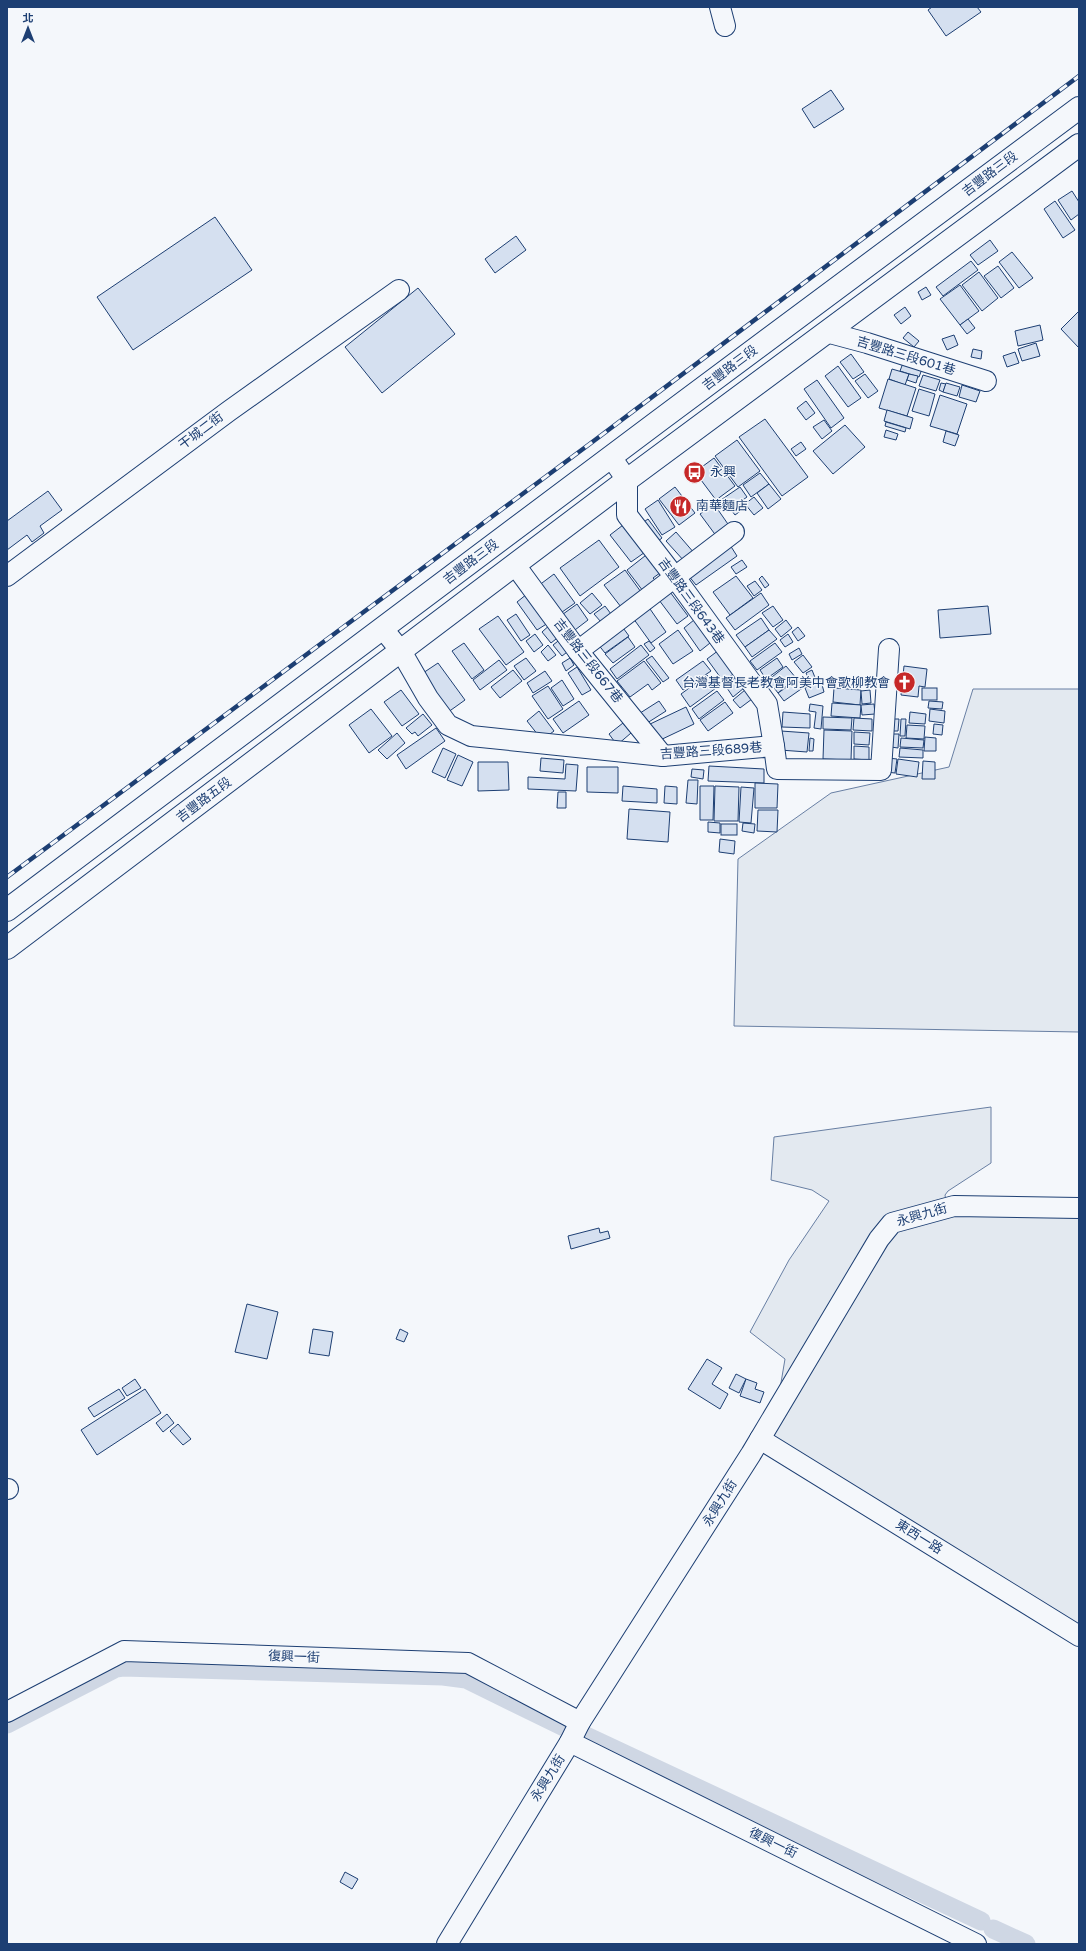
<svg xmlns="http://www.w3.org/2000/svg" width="1086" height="1951" font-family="'Varela Round','Noto Sans TC',sans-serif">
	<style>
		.green { fill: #e3e9f0; stroke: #687fa3 }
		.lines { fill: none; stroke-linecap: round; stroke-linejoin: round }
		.canal { stroke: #cfd7e4; stroke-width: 19 }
		.building { fill: #d5e0f0; stroke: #1d3f73 }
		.minor-casing { stroke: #1d3f73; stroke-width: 22 }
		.major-casing { stroke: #1d3f73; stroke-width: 24 }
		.minor { stroke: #f4f7fb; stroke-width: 20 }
		.major { stroke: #f4f7fb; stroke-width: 22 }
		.rail-casing { stroke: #1d3f73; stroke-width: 4.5 }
		.rail { stroke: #f4f7fb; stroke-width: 3; stroke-dasharray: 9; stroke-linecap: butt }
		.labels { text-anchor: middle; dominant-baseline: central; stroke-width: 3; stroke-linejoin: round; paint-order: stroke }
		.street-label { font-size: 13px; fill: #1d3f73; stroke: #f4f7fb }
		.poi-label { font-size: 13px; fill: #1d3f73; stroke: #f4f7fb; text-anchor: start }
	</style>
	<rect width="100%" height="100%" fill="#f4f7fb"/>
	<!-- green -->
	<g class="green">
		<polygon points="973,689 1079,689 1079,1032 734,1026 738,859 831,793 949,767"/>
		<polygon points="991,1107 991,1163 948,1191 945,1195 946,1201 1079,1211 1079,1631 772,1436 785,1359 750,1332 789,1260 829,1201 812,1190 771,1180 774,1137"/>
	</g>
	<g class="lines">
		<!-- canal -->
		<g class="canal">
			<polyline points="7,1724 116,1668 123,1667 443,1676 466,1679 564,1727"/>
			<polyline points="582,1734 981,1921"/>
			<polyline points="993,1929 1026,1944"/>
		</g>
	</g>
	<!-- building -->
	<g class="building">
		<polygon points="932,7 977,7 981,12 946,36 928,10"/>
		<polygon points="831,90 844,109 814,128 802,109"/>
		<polygon points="1072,191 1079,202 1079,214 1071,220 1058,200"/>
		<polygon points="1055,201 1075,230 1063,238 1044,209"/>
		<polygon points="215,217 252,270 133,350 97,297"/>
		<polygon points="516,236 526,250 495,273 485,259"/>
		<polygon points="990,240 998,251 978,265 970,255"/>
		<polygon points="1012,252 1033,278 1019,288 999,262"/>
		<polygon points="971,261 978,270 943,296 936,287"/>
		<polygon points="998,266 1014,288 1001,298 984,276"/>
		<polygon points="979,272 998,298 982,311 962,285"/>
		<polygon points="960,285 979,311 960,325 940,299"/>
		<polygon points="926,287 931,295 922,300 918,292"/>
		<polygon points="418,288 455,334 382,393 345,347"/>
		<polygon points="905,307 911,316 901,324 894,315"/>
		<polygon points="1079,311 1079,348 1061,329"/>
		<polygon points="968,319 975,328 967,334 960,325"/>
		<polygon points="1040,325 1043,340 1018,346 1015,331"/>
		<polygon points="908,332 919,341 914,347 903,338"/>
		<polygon points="954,335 958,345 947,350 942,339"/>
		<polygon points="1036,343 1040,356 1022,361 1018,349"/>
		<polygon points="973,349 982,351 981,359 971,357"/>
		<polygon points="1015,352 1019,363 1007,367 1003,356"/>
		<polygon points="851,354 864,372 853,379 840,362"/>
		<polygon points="903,363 922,369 919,377 900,371"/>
		<polygon points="838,366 861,398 848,407 825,376"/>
		<polygon points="892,369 909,374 905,385 889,379"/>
		<polygon points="865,374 878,391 868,398 855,381"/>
		<polygon points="909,374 918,376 916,383 907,380"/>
		<polygon points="923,375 940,380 936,391 919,386"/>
		<polygon points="888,379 916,388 907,416 879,408"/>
		<polygon points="817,380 844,418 831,428 804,389"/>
		<polygon points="941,383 946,384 943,392 939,390"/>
		<polygon points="946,383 960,387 957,396 943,392"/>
		<polygon points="962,385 980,391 976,402 959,397"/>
		<polygon points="919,389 935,394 929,416 912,411"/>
		<polygon points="940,395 967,404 957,434 930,426"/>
		<polygon points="806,401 815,413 806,420 797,408"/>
		<polygon points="887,410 913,418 910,429 884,421"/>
		<polygon points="765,419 808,477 782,496 739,437"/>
		<polygon points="824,420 832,431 822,439 813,427"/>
		<polygon points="886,422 906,428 905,432 885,426"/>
		<polygon points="845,425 865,447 833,474 813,451"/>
		<polygon points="886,430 898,434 896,440 884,437"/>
		<polygon points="946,431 959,435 955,446 943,442"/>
		<polygon points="737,440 760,471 738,487 715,456"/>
		<polygon points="801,442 806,449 796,456 791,449"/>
		<polygon points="714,458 735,486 716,500 695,472"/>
		<polygon points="760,473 769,484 751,497 743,485"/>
		<polygon points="769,484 781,499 768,509 757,493"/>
		<polygon points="675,487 695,513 679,525 659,499"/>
		<polygon points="740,487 747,497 727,511 724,507 720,510 715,504"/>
		<polygon points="48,491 62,510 40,526 44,533 32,542 27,535 7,550 7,521"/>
		<polygon points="754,497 763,508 754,515 745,504"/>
		<polygon points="658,500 675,527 662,535 645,509"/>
		<polygon points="742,503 746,507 735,515 732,511"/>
		<polygon points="714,504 730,527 717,537 700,514"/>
		<polygon points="648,519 662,538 652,546 638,526"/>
		<polygon points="627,522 648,550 631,562 610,535"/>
		<polygon points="676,532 695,554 685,562 666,541"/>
		<polygon points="599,540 619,567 580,596 560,568"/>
		<polygon points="730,545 737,556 696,585 688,575"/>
		<polygon points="650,552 664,570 653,578 656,581 643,591 627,570"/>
		<polygon points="742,560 747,567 736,574 731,567"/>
		<polygon points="625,570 641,592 621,607 604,585"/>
		<polygon points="554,574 575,603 555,617 534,589"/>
		<polygon points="736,576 753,598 730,615 713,592"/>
		<polygon points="762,576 769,585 765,588 759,579"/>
		<polygon points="755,581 762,590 754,596 747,586"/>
		<polygon points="670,592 688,616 677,624 659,600"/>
		<polygon points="592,593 602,605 590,614 580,603"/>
		<polygon points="761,593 769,605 735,630 726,618"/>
		<polygon points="527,594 548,623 537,630 517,602"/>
		<polygon points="577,604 588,620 571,633 559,617"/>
		<polygon points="605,606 611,614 601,622 594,614"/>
		<polygon points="648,606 666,632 651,643 633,618"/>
		<polygon points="773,606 783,620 773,627 762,613"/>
		<polygon points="988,606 991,634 940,638 938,610"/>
		<polygon points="516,614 530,635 521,641 507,620"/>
		<polygon points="498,616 524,652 506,665 479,629"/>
		<polygon points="761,618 769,630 745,647 736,635"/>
		<polygon points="694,620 710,643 700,651 684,628"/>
		<polygon points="786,620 792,628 781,637 775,629"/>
		<polygon points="552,623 561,635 551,643 542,632"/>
		<polygon points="621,625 629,636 605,653 597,643"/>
		<polygon points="798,627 805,636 798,641 792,632"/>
		<polygon points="678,630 693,651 673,664 659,644"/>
		<polygon points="769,630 777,639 752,657 745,647"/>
		<polygon points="535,634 543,645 534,652 526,641"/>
		<polygon points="788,634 793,642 785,647 780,640"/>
		<polygon points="628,637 635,647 613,663 605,654"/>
		<polygon points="562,638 571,649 562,656 553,645"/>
		<polygon points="649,641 655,648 650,652 644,644"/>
		<polygon points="464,643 484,670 472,679 452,651"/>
		<polygon points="775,643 782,652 757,670 750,661"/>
		<polygon points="548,645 556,655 548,661 541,652"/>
		<polygon points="641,645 649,655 617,679 610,669"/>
		<polygon points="799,648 802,654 792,660 789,654"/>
		<polygon points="719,650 735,673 723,681 707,659"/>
		<polygon points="803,655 812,667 803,673 794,662"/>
		<polygon points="652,656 669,678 663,682 646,660"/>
		<polygon points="526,658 536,671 524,680 514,666"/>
		<polygon points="570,658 574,665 566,671 562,663"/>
		<polygon points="777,658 783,667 766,679 760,670"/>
		<polygon points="499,660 507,670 480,690 473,680"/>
		<polygon points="644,661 661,683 652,690 648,684 630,697 617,681"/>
		<polygon points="703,661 711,671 683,690 676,680"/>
		<polygon points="438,663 465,700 444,715 417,677"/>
		<polygon points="786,666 796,678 778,693 768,680"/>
		<polygon points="904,666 927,669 925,687 919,686 918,697 901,695"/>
		<polygon points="577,667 591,690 582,695 568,673"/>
		<polygon points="513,670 522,681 500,698 491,687"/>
		<polygon points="812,670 816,680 811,683 806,673"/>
		<polygon points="545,671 552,681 533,693 527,683"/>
		<polygon points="707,675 716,688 690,707 681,694"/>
		<polygon points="736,677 744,688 733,697 725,685"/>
		<polygon points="562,680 574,699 563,706 551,688"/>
		<polygon points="797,680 804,687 784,701 778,693"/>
		<polygon points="821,681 824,692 809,698 805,688"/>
		<polygon points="548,686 563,709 548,719 532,696"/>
		<polygon points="834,688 861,690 860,705 833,702"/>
		<rect x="922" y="688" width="15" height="12"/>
		<polygon points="401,690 419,714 402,726 384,702"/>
		<polygon points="745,690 752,699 740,708 733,700"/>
		<polygon points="870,690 871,703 862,704 861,691"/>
		<polygon points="717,691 724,700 699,719 692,709"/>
		<polygon points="579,701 589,715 563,733 553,719"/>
		<polygon points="659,701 666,711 644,725 637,715"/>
		<polygon points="929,701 943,702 942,709 928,708"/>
		<polygon points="725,702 733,713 708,731 700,720"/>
		<polygon points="832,703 861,705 860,718 831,716"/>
		<polygon points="810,704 823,706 821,729 814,728 816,712 809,711"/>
		<polygon points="874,704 875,714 862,715 861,705"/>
		<polygon points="686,707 694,724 656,742 648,725"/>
		<polygon points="371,709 392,736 369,753 349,725"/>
		<polygon points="930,709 945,711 944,723 929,721"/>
		<polygon points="539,711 554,731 542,740 527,721"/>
		<polygon points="783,712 810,714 810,728 782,727"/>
		<polygon points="910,712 926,714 925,724 909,723"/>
		<polygon points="423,714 432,725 418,736 415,732 412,734 406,728"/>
		<polygon points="823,717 852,718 851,730 823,729"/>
		<polygon points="854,718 872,719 872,731 853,730"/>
		<polygon points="891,719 899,719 898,731 891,731"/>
		<polygon points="901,719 906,719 905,736 900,736"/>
		<polygon points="623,723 631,733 617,745 609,734"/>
		<polygon points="934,724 943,725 942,735 933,734"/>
		<polygon points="907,725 925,726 924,739 906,738"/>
		<polygon points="436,728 445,741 406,769 397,755"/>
		<polygon points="824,730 852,731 851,760 823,759"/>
		<polygon points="781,731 809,733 807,752 780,750"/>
		<polygon points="854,732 870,733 869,745 854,744"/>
		<polygon points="397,733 405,743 387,759 378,750"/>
		<polygon points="892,734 899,734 898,748 891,747"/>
		<polygon points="925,737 936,738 936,751 924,751"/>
		<polygon points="810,738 814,739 813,751 809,751"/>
		<polygon points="901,738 924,740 923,748 900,747"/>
		<polygon points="854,746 869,747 869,760 854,759"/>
		<polygon points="443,748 456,754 445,778 432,772"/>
		<polygon points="900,748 923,750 923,758 899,757"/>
		<polygon points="458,755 473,762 462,786 447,780"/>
		<polygon points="541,758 564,760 563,773 540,771"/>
		<polygon points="888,758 897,759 895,773 886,772"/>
		<polygon points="898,759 919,762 917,777 896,774"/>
		<polygon points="923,761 935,762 935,779 922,779"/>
		<polygon points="478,762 508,762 509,790 478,791"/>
		<polygon points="566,764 578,765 576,791 528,789 528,777 565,779"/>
		<polygon points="709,766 764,769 764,783 708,781"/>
		<polygon points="587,767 618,767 618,793 587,792"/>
		<polygon points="692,769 704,770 703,779 691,777"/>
		<polygon points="688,780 698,780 697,804 686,803"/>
		<polygon points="755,783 778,784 777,808 755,808"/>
		<polygon points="623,786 657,789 657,803 622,801"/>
		<polygon points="665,786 677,787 677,804 664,803"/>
		<polygon points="700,786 714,786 713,820 700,820"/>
		<polygon points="715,786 739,787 738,821 714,821"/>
		<polygon points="741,787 754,788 751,823 739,822"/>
		<polygon points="558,792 566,792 566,808 557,808"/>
		<polygon points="629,809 670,812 668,842 627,839"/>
		<polygon points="758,810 778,810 777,832 757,831"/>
		<polygon points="708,822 720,823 720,833 708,832"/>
		<polygon points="743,823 755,824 754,833 742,831"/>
		<rect x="721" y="824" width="16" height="11"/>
		<polygon points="720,839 735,841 734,854 719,852"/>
		<polygon points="599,1228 600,1233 608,1231 610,1238 571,1249 568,1236"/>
		<polygon points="247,1304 278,1312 267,1359 235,1352"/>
		<polygon points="313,1329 333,1332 329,1356 309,1353"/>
		<polygon points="400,1329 408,1333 404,1342 396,1339"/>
		<polygon points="707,1359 722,1368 712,1384 728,1394 720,1409 688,1389"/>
		<polygon points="736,1374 746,1379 739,1393 729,1388"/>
		<polygon points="135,1379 141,1388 127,1396 122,1388"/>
		<polygon points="746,1379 757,1383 755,1389 764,1392 760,1403 740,1396"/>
		<polygon points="119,1389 125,1398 94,1417 88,1408"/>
		<polygon points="145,1389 161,1413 97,1455 81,1430"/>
		<polygon points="167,1414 174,1423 163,1432 156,1423"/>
		<polygon points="178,1424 191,1439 183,1445 170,1431"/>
		<polygon points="345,1872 358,1879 352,1889 340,1882"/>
	</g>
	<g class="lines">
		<defs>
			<g id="minor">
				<polyline points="720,7 725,26"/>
				<polyline points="826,332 867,343 986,381"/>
				<polyline points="611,457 627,480 627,515 674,576 767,704 774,746"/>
				<polyline points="515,565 578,651 663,756"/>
				<polyline points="7,576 229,411 399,290"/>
				<polyline points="383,629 401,651 428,698 448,725 471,736 663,756 774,746 777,769 881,770 889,649"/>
				<polyline points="578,651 734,532"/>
				<polyline points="760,1439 1079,1636"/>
				<polyline points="7,1489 8,1489"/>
				<polyline points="7,1712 124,1651 468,1663 580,1722"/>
				<polyline points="570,1742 976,1944"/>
				<polyline points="447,1944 570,1742 580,1722 751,1454 879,1239 892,1223 954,1206 1079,1208"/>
			</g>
			<g id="major">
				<polyline points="7,910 660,420 1079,108"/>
				<polyline points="7,948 627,480 1079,145"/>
			</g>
		</defs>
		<!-- minor casing -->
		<use href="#minor" class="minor-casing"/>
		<!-- major casing -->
		<use href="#major" class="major-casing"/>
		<!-- minor -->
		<use href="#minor" class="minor"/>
		<!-- major -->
		<use href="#major" class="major"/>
		<defs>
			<polyline id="rail" points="7,877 591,443 1079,76"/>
		</defs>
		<!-- rail casing -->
		<use href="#rail" class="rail-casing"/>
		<!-- rail -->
		<use href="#rail" class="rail"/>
	</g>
	<!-- icons -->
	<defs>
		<symbol id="bus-disc" viewBox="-11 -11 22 22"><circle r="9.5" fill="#c62828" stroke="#f4f7fb"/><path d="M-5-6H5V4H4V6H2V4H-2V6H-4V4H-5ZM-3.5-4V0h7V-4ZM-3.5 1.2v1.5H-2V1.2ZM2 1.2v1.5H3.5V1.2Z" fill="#fff"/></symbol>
		<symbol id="restaurant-disc" viewBox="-11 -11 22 22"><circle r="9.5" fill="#c62828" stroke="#f4f7fb"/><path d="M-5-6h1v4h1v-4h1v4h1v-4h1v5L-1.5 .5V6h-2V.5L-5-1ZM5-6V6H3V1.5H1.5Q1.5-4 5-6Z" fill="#fff"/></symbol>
		<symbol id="church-disc" viewBox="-11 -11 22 22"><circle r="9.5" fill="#c62828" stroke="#f4f7fb"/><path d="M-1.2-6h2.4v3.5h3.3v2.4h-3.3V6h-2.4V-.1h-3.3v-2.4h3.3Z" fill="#fff"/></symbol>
	</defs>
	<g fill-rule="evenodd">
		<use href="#bus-disc" x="682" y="460" width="25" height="25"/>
		<use href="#restaurant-disc" x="668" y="494" width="25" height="25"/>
		<use href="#church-disc" x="892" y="670" width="25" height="25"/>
	</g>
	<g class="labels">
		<!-- street labels -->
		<g class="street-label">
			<text transform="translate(990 174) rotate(-37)">吉豐路三段</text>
			<text transform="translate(906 356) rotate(17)">吉豐路三段601巷</text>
			<text transform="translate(730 368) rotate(-37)">吉豐路三段</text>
			<text transform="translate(201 431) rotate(-37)">干城二街</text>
			<text transform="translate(471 562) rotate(-37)">吉豐路三段</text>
			<text transform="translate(691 601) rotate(54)">吉豐路三段643巷</text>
			<text transform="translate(588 661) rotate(52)">吉豐路三段667巷</text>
			<text transform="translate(711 751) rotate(-4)">吉豐路三段689巷</text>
			<text transform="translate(204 800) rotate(-37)">吉豐路五段</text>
			<text transform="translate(922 1215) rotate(-16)">永興九街</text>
			<text transform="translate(720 1503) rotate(-58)">永興九街</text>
			<text transform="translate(919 1537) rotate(32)">東西一路</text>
			<text transform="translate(294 1657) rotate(2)">復興一街</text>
			<text transform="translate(548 1778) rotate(-58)">永興九街</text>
			<text transform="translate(773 1843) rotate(26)">復興一街</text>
		</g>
		<!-- poi labels -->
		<g class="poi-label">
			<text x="710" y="472">永興</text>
			<text x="696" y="506">南華麵店</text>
			<text x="890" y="683" text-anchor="end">台灣基督長老教會阿美中會歌柳教會</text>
		</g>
	</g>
	<!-- border -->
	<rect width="1086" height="1951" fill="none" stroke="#1d3f73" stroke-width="16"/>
	<!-- north arrow -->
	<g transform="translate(28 28)" stroke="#f4f7fb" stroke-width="3" paint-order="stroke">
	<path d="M0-3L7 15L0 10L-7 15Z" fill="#1d3f73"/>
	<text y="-6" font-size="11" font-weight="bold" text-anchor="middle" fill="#1d3f73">北</text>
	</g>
</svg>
